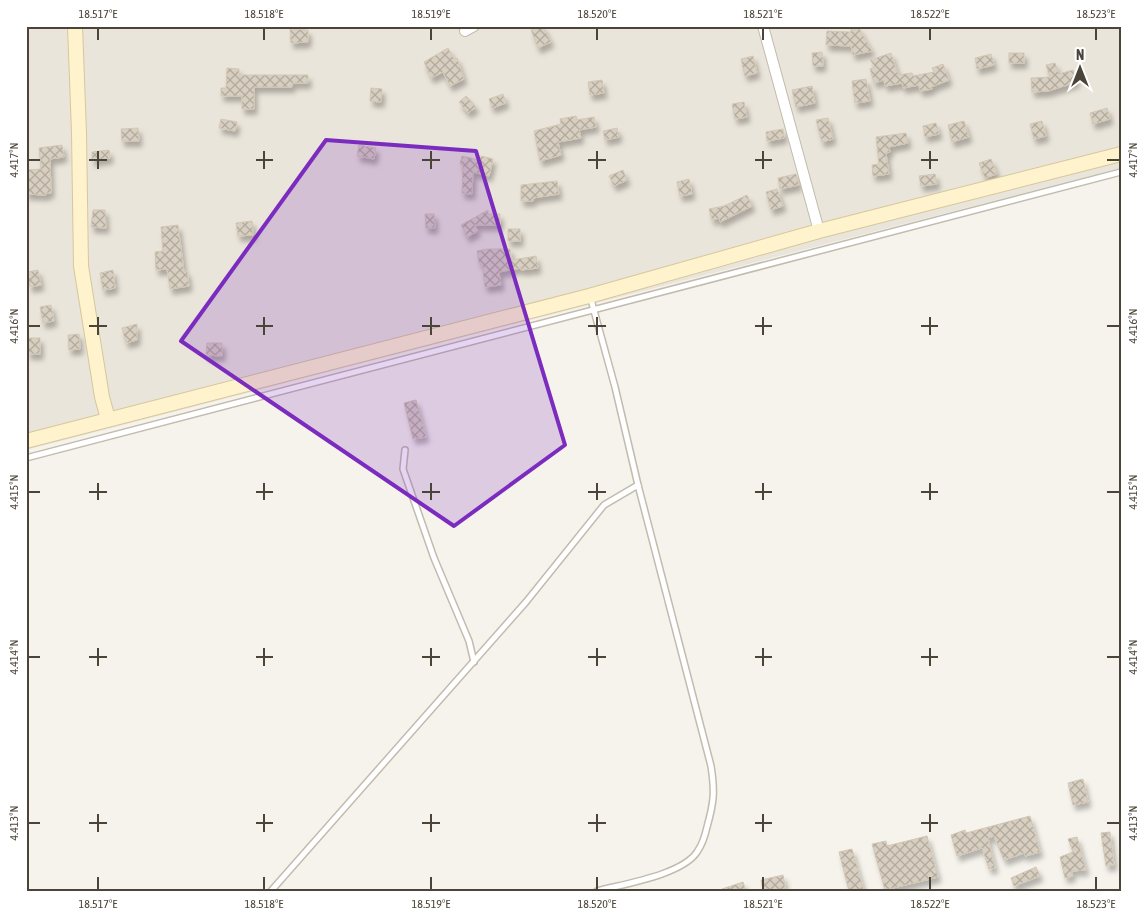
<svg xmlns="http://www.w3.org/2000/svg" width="1147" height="917" font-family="'Asap Condensed',sans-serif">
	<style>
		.residential { fill: #eae5da }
		.building { fill: url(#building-cross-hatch); stroke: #d3c7b4; filter: url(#shadow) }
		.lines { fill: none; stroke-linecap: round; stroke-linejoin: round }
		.lane-casing { stroke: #c2bbae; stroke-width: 8 }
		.street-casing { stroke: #c2bbae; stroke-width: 12 }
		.secondary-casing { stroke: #d6c79b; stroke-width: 16 }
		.lane { stroke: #fff; stroke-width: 5 }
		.street { stroke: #fff; stroke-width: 10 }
		.secondary { stroke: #fff3cd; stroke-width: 14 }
		.marked { fill: #7b2cbf; fill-opacity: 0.2; stroke: #7b2cbf; stroke-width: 4; stroke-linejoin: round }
		.ticks { fill: none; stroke: #4b4439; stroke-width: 2 }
		.neatline { fill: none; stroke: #4b4439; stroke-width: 2 }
		.ticks-label { font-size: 12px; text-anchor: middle; fill: #4b4439 }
	</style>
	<defs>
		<pattern id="building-cross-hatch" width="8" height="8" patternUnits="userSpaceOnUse" patternTransform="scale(1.25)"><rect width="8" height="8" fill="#d8cfc1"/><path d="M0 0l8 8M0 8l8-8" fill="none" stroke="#b1aa9e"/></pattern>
		<filter id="shadow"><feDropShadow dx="3" dy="5.5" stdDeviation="2.5" flood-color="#0004"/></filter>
	</defs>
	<rect width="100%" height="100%" fill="#f6f3ec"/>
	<!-- residential -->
	<polygon class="residential" points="26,26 1121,26 1121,168 26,450"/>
	<!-- building -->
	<g class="building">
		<polygon points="540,26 543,26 551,42 538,48 531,30"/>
		<polygon points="851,28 859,28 872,51 853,55 851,46 826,45 827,31 851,32"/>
		<polygon points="290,29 308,30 308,42 291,43"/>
		<polygon points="448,48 454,59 457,58 464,79 450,86 443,72 431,78 424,62"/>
		<polygon points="822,52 823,66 813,66 812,53"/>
		<polygon points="891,53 898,75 912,73 913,76 934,72 932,68 943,64 949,80 931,87 932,89 920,91 919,85 903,88 902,83 885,86 884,80 874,83 870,69 875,67 870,60"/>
		<rect x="1009" y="53" width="15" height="10"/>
		<polygon points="991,54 994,65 977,69 975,58"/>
		<polygon points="753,56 757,73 745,76 741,59"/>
		<polygon points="1055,63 1059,74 1073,70 1077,82 1048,91 1032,92 1031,78 1050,77 1046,65"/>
		<polygon points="227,68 239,69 239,75 308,75 308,83 292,83 292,87 254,87 254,109 242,109 242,96 221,96 221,88 226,88"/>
		<polygon points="866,79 870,101 855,103 852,81"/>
		<polygon points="602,80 604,93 590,95 588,82"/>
		<polygon points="812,86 815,103 796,107 792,90"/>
		<polygon points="371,88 382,89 381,102 370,101"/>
		<polygon points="503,94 506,103 492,108 489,99"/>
		<polygon points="466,96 476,107 468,113 459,102"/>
		<polygon points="744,102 747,117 735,119 732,104"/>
		<polygon points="1107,108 1110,119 1093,124 1090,113"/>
		<polygon points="576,116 577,120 594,117 596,127 579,130 581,138 558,142 561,155 540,161 534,131 561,124 560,119"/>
		<polygon points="828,118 833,139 822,142 816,120"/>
		<polygon points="221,119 237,122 235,131 219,128"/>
		<polygon points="964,121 969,137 952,142 948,125"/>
		<polygon points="1042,121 1046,136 1034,139 1030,124"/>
		<polygon points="936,123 939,134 925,137 923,126"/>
		<polygon points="138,128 139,141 122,141 121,129"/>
		<polygon points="617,128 619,137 605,140 603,131"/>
		<polygon points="783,129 784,138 767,141 766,132"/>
		<polygon points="906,133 908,143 889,147 890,152 886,153 889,174 873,176 872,165 879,164 876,137"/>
		<polygon points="62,145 64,157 50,159 51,193 46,193 46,195 26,194 26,170 41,169 39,148"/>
		<polygon points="359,145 376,148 374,159 357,156"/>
		<polygon points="109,150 110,158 92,161 92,152"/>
		<polygon points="462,156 480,160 481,156 493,159 489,176 473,172 472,194 462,193 463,165 460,164"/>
		<polygon points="991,159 997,174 985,178 979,163"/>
		<polygon points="623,170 627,180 614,186 609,176"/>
		<polygon points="796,174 799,185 780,189 778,178"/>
		<polygon points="935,174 937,184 921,186 919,176"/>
		<polygon points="689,179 692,194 680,196 677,182"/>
		<polygon points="557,181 559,194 533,198 533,201 521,201 521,185"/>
		<polygon points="777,189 783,206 771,210 766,192"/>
		<polygon points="747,195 752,206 720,222 719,218 712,220 709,209 724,206"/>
		<polygon points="93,210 105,210 106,228 91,227"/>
		<polygon points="488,210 488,214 500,214 500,225 474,225 478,231 467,237 461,225"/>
		<polygon points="425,214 434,214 435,228 426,228"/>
		<polygon points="252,221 253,235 238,236 236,223"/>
		<polygon points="178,225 184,272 187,271 189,286 170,289 167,269 156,270 155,252 163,251 161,227"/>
		<rect x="508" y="229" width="12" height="12"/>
		<polygon points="487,249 510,249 512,260 536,256 538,268 521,270 521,268 499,272 501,285 485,287 482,263 479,263 477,251"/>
		<polygon points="38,270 41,285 30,287 27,272"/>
		<polygon points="113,270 115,288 103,290 100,273"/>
		<polygon points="51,305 54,321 43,323 40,307"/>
		<polygon points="137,324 137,340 126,343 122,328"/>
		<polygon points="79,334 80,349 69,350 68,335"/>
		<rect x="28" y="338" width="12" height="16"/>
		<polygon points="207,343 222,343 222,356 206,355"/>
		<polygon points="416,400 426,437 413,439 404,403"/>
		<polygon points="1083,779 1088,802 1073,805 1068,783"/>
		<polygon points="1030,816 1040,852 1025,856 1024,853 1004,860 994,836 988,838 995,868 989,869 982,848 957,856 951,835 965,830 966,833"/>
		<polygon points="1110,832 1114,865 1106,866 1101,833"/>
		<polygon points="927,836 938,877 885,890 872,844 886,841 887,846"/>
		<polygon points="1077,837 1086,870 1071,871 1073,876 1065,878 1060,857 1073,852 1068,839"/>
		<polygon points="852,849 864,891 849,891 839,852"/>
		<polygon points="1036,867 1040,876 1014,886 1011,878"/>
		<polygon points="783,875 786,891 763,891 761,880"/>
		<polygon points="743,882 746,891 722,891 722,889"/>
	</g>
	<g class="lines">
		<defs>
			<g id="lane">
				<path d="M 590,296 L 615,387 L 638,485 L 711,766 C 715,792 714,802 707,827 C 705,836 702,845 697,852 C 682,875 623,884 597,891"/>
				<polyline points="405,450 403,469 434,558 469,641 474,662"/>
				<polyline points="26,458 1121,172"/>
				<polyline points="271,891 526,602 604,505 638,485"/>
			</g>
			<g id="street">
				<polyline points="763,26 819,231"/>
				<polyline points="465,31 474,26"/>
			</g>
			<g id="secondary">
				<polyline points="75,26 79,133 81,266 102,397 108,419"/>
				<polyline points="26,441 589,296 819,231 1121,154"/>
			</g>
		</defs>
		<!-- lane casing -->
		<use href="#lane" class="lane-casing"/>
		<!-- street casing -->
		<use href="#street" class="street-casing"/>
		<!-- secondary casing -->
		<use href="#secondary" class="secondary-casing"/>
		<!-- lane -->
		<use href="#lane" class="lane"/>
		<!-- street -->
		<use href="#street" class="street"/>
		<!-- secondary -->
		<use href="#secondary" class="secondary"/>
	</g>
	<!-- marked area -->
	<path class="marked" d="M 326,140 L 476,151 L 565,445 L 454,526 L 181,341 Z"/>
	<!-- ticks -->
	<path class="ticks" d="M 98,28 L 98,40M 264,28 L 264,40M 431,28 L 431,40M 597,28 L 597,40M 763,28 L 763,40M 930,28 L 930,40M 1096,28 L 1096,40M 98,151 L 98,169M 264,151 L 264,169M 431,151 L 431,169M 597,151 L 597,169M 763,151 L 763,169M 930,151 L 930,169M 28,160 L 40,160M 89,160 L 107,160M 256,160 L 273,160M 422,160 L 440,160M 588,160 L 606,160M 755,160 L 772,160M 921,160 L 938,160M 1107,160 L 1120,160M 98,317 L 98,335M 264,317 L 264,335M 431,317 L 431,335M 597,317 L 597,335M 763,317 L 763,335M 930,317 L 930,335M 28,326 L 40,326M 89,326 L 107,326M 256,326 L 273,326M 422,326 L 440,326M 588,326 L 606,326M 755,326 L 772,326M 921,326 L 938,326M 1107,326 L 1120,326M 98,483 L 98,500M 264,483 L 264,500M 431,483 L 431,500M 597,483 L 597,500M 763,483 L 763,500M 930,483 L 930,500M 28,492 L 40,492M 89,492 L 107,492M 256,492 L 273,492M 422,492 L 440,492M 588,492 L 606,492M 755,492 L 772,492M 921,492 L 938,492M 1107,492 L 1120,492M 98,648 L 98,666M 264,648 L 264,666M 431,648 L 431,666M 597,648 L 597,666M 763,648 L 763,666M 930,648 L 930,666M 28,657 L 40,657M 89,657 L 107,657M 256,657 L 273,657M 422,657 L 440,657M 588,657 L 606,657M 755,657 L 772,657M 921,657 L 938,657M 1107,657 L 1120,657M 98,814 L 98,832M 264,814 L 264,832M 431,814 L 431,832M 597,814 L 597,832M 763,814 L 763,832M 930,814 L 930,832M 28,823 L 40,823M 89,823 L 107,823M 256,823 L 273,823M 422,823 L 440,823M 588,823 L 606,823M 755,823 L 772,823M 921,823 L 938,823M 1107,823 L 1120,823M 98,877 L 98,890M 264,877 L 264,890M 431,877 L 431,890M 597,877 L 597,890M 763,877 L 763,890M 930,877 L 930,890M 1096,877 L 1096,890"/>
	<!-- border -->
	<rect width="1147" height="917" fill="none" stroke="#ffffff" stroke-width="55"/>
	<!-- north arrow -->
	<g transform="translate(1080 68)" stroke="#ffffff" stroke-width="4" paint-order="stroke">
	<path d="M0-4L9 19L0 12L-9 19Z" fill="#4b4439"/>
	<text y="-8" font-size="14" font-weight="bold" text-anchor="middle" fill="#4b4439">N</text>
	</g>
	<rect x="28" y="28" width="1092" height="862" class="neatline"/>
	<g class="ticks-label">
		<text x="98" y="18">18.517°E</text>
		<text x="264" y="18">18.518°E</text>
		<text x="431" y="18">18.519°E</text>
		<text x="597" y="18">18.520°E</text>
		<text x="763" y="18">18.521°E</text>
		<text x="930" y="18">18.522°E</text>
		<text x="1096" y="18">18.523°E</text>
		<text transform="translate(14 160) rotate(-90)" y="4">4.417°N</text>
		<text transform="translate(1133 160) rotate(-90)" y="4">4.417°N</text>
		<text transform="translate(14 326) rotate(-90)" y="4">4.416°N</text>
		<text transform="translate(1133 326) rotate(-90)" y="4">4.416°N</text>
		<text transform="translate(14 492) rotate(-90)" y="4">4.415°N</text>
		<text transform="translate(1133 492) rotate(-90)" y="4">4.415°N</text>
		<text transform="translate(14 657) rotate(-90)" y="4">4.414°N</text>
		<text transform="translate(1133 657) rotate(-90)" y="4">4.414°N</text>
		<text transform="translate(14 823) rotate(-90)" y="4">4.413°N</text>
		<text transform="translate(1133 823) rotate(-90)" y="4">4.413°N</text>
		<text x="98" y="908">18.517°E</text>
		<text x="264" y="908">18.518°E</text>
		<text x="431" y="908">18.519°E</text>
		<text x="597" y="908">18.520°E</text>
		<text x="763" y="908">18.521°E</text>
		<text x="930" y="908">18.522°E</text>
		<text x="1096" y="908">18.523°E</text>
	</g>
</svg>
